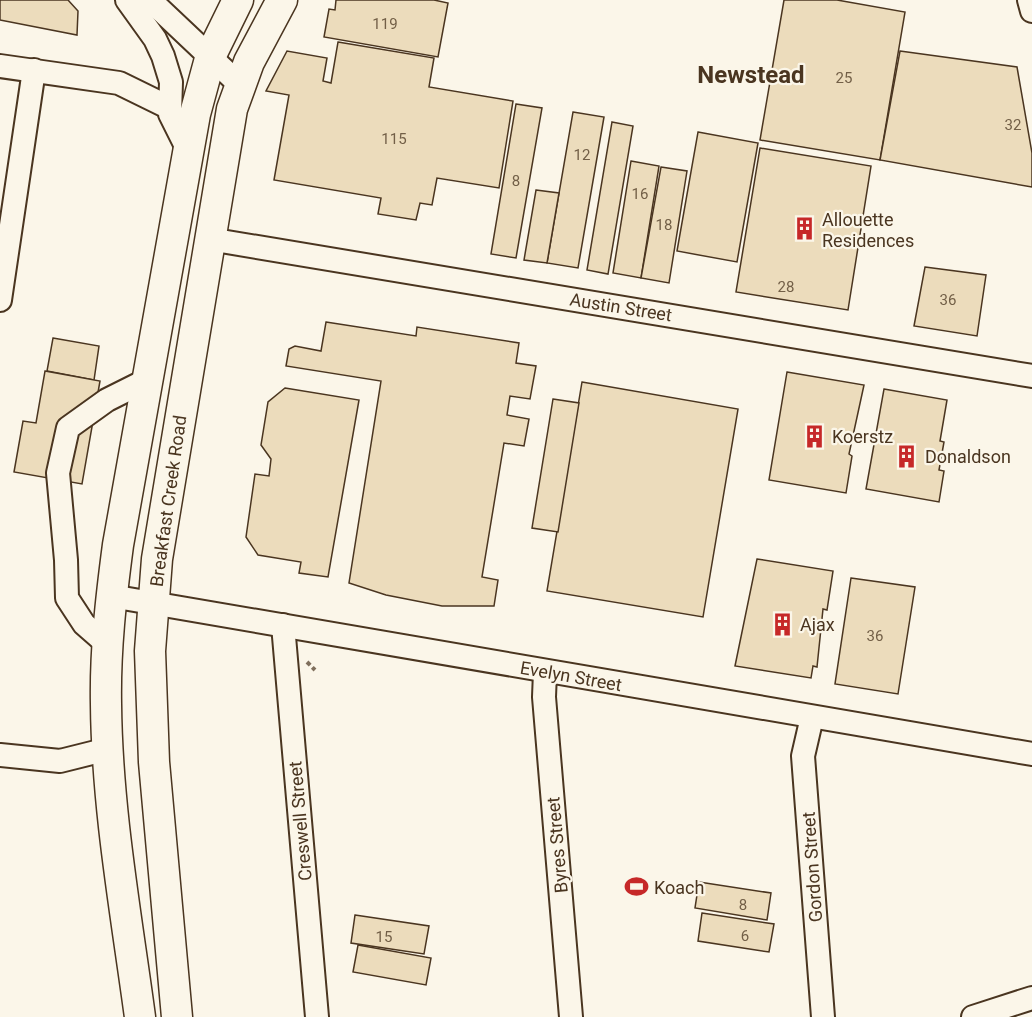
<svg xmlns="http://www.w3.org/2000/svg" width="1032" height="1017" font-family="Roboto,sans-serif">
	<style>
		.building { fill: #ecdcbc; stroke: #4a3520; stroke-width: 1.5 }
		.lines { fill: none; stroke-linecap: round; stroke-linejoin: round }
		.minor-casing { stroke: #4a3520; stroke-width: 26 }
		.major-casing { stroke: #4a3520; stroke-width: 33 }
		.path { stroke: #7f6f5c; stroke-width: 4; stroke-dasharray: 4.5 3; stroke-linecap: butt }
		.minor { stroke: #fbf6e9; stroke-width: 22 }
		.major { stroke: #fbf6e9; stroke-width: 30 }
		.labels { text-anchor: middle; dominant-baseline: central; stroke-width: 4.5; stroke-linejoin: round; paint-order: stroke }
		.number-label { font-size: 15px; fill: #725f47 }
		.poi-label { font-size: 18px; fill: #4a3520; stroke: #fbf6e9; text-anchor: start }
		.street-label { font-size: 18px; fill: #4a3520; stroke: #fbf6e9 }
		.district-label { font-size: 24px; font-weight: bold; fill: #4a3520; stroke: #fbf6e9 }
	</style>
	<rect width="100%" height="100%" fill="#fbf6e9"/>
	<!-- building -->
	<g class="building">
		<polygon points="0,0 68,0 78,11 77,35 0,20"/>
		<polygon points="336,0 434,0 448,3 438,57 324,37 329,9 335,10"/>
		<polygon points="784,0 837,0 905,12 880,160 760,140"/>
		<polygon points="338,42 434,58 429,87 513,101 499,188 437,178 432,205 420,203 416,220 378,214 381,198 274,180 289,95 266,91 287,51 327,58 323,81 331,83"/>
		<polygon points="900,51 1017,67 1032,153 1032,187 880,160"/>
		<polygon points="516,104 542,108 516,258 491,254"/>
		<polygon points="573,112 604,117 578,268 547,263"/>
		<polygon points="612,122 633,126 608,274 587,270"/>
		<polygon points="698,132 758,143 737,262 677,251"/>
		<polygon points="760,148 871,166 848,310 736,292"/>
		<polygon points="631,161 659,166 641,278 613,273"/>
		<polygon points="661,167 687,171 669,283 641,278"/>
		<polygon points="536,190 559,193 547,263 524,260"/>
		<polygon points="925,267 986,275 977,336 914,326"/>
		<polygon points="326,322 416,336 417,327 519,343 516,363 536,366 530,399 510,396 507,415 529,419 524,446 504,443 482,577 498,580 494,606 442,606 386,595 349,583 381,381 286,366 289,349 295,346 321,351"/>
		<polygon points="53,338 99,346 94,380 47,371"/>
		<polygon points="45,371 100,381 82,484 14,472 23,421 36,423"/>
		<polygon points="787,372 864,385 849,454 852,456 846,493 769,480"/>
		<polygon points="582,382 738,409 703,617 547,591"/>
		<polygon points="285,388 359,400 328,577 299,573 301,562 258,555 246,537 255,474 269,476 271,459 261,445 268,402"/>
		<polygon points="884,389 947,400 940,441 944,442 939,470 944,471 939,502 866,489"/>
		<polygon points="553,399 579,403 558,532 532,528"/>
		<polygon points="757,559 833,571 827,610 823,609 817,667 813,666 811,678 735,666"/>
		<polygon points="851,578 915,587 898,694 835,684"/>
		<polygon points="699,882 771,893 767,920 695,908"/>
		<polygon points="702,913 774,924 769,952 698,941"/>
		<polygon points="355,915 429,926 424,954 351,943"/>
		<polygon points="358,945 431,958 426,985 353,972"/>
	</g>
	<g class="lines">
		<defs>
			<g id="minor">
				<polyline points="127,0 155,39 163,56 171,82 170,114 188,150"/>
				<polyline points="150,0 239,84"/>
				<polyline points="1029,0 1032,11"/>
				<polyline points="0,66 119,83 170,108"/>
				<polyline points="209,239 1032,376"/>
				<polyline points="0,300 34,70"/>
				<polyline points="111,596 1032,754"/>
				<polyline points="283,625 317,1017"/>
				<polyline points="108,645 84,624 67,598 66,560 58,473 68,428 107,400 147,380"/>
				<polyline points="545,672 544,697 571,1017"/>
				<polyline points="812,717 803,756 823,1017"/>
				<polyline points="0,755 60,761 108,749"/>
				<polyline points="973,1017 1032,998"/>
			</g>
			<g id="major">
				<path d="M 140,1017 C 126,913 107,809 106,704 C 105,650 111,598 118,545 L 195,114 L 211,55 L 238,0"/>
				<polyline points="177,1017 154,762 150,651 157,559 232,109 249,62 282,0"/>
			</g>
		</defs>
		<!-- minor casing -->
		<use href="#minor" class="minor-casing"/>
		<!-- major casing -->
		<use href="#major" class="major-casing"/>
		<!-- path -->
		<polyline class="path" points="307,662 315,670"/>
		<!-- minor -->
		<use href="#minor" class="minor"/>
		<!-- major -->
		<use href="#major" class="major"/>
	</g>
	<!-- icons -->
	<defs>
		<symbol id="building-bare" viewBox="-9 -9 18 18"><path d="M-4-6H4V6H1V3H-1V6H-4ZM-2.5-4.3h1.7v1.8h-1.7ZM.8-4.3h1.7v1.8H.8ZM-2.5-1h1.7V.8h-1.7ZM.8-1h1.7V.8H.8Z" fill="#c62828" stroke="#fbf6e9" stroke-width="2.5" paint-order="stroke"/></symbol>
		<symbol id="stadium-bare" viewBox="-9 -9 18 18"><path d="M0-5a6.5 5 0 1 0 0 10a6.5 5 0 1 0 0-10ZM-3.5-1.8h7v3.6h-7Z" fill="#c62828" stroke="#fbf6e9" stroke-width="2.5" paint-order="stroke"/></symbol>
	</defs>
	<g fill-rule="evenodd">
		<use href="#building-bare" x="788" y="212" width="33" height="33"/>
		<use href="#building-bare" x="798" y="420" width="33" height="33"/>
		<use href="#building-bare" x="890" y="440" width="33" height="33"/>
		<use href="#building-bare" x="766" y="608" width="33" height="33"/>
		<use href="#stadium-bare" x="620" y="870" width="33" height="33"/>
	</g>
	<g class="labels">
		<!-- number labels -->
		<g class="number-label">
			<text x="385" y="24">119</text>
			<text x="844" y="78">25</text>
			<text x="1013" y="125">32</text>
			<text x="394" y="139">115</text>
			<text x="582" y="155">12</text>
			<text x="516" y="181">8</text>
			<text x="640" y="194">16</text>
			<text x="664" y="225">18</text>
			<text x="786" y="287">28</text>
			<text x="948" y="300">36</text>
			<text x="875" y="636">36</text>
			<text x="743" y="905">8</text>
			<text x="745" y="936">6</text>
			<text x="384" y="937">15</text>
		</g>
		<!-- poi labels -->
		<g class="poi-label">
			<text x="822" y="219">Allouette<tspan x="822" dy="21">Residences</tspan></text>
			<text x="832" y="436">Koerstz</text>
			<text x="925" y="456">Donaldson</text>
			<text x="800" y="624">Ajax</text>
			<text x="654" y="887">Koach</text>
		</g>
		<!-- street labels -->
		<g class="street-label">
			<text transform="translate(621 307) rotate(9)">Austin Street</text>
			<text transform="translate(168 501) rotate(-82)">Breakfast Creek Road</text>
			<text transform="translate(571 676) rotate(10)">Evelyn Street</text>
			<text transform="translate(300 821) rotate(-95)">Creswell Street</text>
			<text transform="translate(557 845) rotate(-95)">Byres Street</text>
			<text transform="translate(812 867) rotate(-94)">Gordon Street</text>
		</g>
		<!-- district labels -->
		<g class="district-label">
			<text x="751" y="75">Newstead</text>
		</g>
	</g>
</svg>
